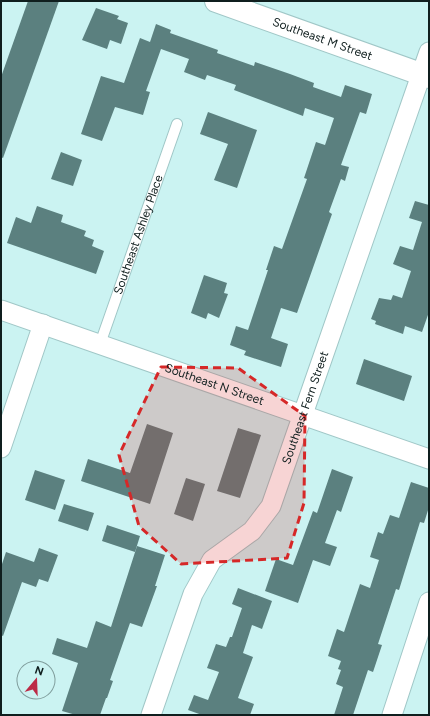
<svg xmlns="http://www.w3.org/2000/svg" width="430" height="716" font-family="Figtree,sans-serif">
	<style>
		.building { fill: #5b807f }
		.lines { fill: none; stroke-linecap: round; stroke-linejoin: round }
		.lane-casing { stroke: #a0c7c7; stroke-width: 12 }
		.street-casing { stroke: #a0c7c7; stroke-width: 21 }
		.secondary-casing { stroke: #a0c7c7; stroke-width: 24 }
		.lane { stroke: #fff; stroke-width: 10 }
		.street { stroke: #fff; stroke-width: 19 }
		.secondary { stroke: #fff; stroke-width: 22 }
		.marked { fill: #d62828; fill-opacity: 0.2; stroke: #d62828; stroke-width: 3; stroke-dasharray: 8 5; stroke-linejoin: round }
		.labels { text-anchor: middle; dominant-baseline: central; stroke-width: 4; stroke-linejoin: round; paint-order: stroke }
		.street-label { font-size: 12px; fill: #0f1e1e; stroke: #cbf3f2 }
	</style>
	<rect width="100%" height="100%" fill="#cbf3f2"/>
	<!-- building -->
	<g class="building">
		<polygon points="28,1 59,1 3,158 1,157 1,77"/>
		<polygon points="96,8 119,16 117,19 128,23 121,44 110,40 107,49 82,40"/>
		<polygon points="156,24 171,30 170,33 218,50 217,53 254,66 255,62 290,74 314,83 313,87 341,97 345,85 372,94 366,114 360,112 341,165 349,167 345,181 341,179 329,212 332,214 297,313 281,308 271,338 288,344 281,367 244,355 246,351 230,345 236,326 248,330 268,270 266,270 274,246 282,249 307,179 304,178 316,142 325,145 334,118 305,108 303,116 234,90 236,85 207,75 205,80 184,72 189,59 161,49 146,91 150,92 143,115 115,107 102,141 81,134 101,76 124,83 140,38 150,42"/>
		<polygon points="208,112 257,130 237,188 214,180 228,144 200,134"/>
		<polygon points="61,152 82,160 73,186 51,179"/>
		<polygon points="415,201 429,205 429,312 422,332 405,326 403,334 375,324 376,321 371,319 379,298 391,300 393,295 402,298 411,271 393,264 400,246 413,250 422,222 409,218"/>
		<polygon points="37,206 63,215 61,222 86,231 84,236 94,240 92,246 104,251 96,274 7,243 16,217 31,223"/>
		<polygon points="204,275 227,283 224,293 228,294 219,318 208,313 206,319 191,313"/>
		<polygon points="364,359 412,376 404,401 356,384"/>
		<polygon points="147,424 173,433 150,504 81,481 88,459 130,473"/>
		<polygon points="238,428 261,435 240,498 217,491"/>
		<polygon points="332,469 353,477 341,512 337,510 325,543 337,547 330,566 313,560 298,603 265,591 276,559 293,565 313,511 317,513"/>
		<polygon points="35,470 65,480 55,510 25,500"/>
		<polygon points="186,478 205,484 193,521 174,514"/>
		<polygon points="411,482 429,488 429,507 424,523 420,522 399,590 396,589 378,644 382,645 373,672 368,670 353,715 334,715 343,687 336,684 341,670 338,669 341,661 328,656 337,629 344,632 360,584 370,588 379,560 370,557 378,532 383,534 390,515 399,518"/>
		<polygon points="64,504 94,513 88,531 58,521"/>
		<polygon points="107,525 140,536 135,552 102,541"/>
		<polygon points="137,546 165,555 155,586 157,586 142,627 130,623 110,680 113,681 107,698 106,698 100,715 76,715 62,711 78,663 52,654 57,638 87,648 96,621 111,627"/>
		<polygon points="39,548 58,555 48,582 39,579 36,587 22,582 3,636 1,635 1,567 6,552 34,562"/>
		<polygon points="238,588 272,601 262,629 252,625 243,653 253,657 238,698 254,704 250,715 202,715 188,710 194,695 208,700 219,672 207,668 216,644 226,647 230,637 232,637 242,608 232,604"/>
	</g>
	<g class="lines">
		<defs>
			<g id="lane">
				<path id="s1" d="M 100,344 L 177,124"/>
			</g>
			<g id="street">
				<path id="s2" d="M 1,310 L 429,459"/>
				<polyline points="1,448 43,324"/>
				<path id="s3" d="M 151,715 L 193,594 L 212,560 L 252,531 L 271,506 L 429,52"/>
				<polyline points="392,715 429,602"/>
			</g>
			<g id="secondary">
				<path id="s4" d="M 216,1 L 429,77"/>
			</g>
		</defs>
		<!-- lane casing -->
		<use href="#lane" class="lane-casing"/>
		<!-- street casing -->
		<use href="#street" class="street-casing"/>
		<!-- secondary casing -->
		<use href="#secondary" class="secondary-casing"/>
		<!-- lane -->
		<use href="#lane" class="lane"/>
		<!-- street -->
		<use href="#street" class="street"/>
		<!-- secondary -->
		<use href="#secondary" class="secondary"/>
	</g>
	<!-- marked area -->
	<path class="marked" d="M 161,367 L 238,368 L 305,416 L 304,503 L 287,558 L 181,564 L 139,526 L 119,455 Z"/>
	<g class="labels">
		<!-- street labels -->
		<g class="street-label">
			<text stroke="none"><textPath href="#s4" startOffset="113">Southeast M Street</textPath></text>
			<text stroke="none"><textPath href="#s1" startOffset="116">Southeast Ashley Place</textPath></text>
			<text stroke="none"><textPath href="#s2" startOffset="226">Southeast N Street</textPath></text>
			<text stroke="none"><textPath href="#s3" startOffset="352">Southeast Fern Street</textPath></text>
		</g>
	</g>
	<!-- border -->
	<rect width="430" height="716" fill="none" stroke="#0f1e1e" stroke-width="4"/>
	<!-- north arrow -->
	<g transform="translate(36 680) rotate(19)"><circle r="19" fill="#cbf3f2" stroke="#809e9d"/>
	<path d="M0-3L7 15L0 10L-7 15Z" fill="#bc2b47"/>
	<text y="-6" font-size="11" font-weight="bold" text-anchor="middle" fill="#0f1e1e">N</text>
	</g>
</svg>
